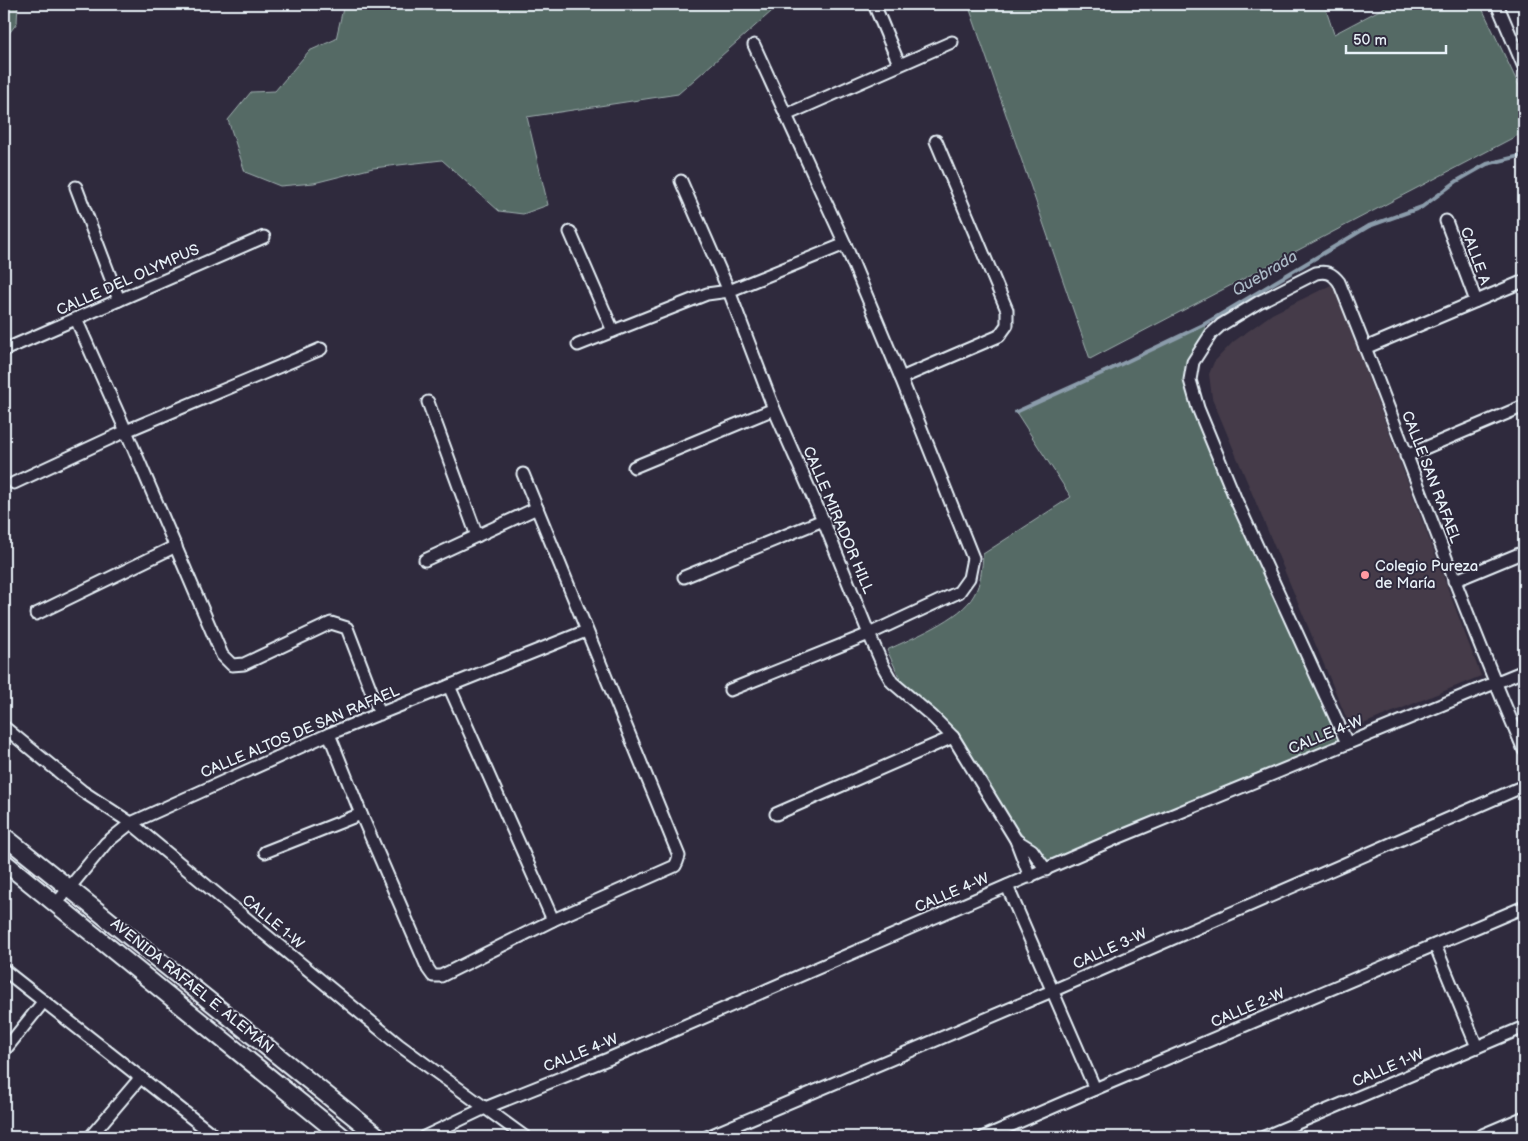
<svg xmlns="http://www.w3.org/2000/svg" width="1528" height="1141" font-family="'Balsamiq Sans',sans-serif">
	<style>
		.built { fill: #443b48 }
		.green { fill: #556a65; stroke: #9eaeae }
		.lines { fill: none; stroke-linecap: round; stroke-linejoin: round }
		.stream { stroke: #8b9cab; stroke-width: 4 }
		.minor-casing { stroke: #e8f1f8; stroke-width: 15 }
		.secondary-casing { stroke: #e8f1f8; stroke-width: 20 }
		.minor { stroke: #2f2a3d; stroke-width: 11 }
		.secondary { stroke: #2f2a3d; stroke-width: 16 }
		.poi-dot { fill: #ff9aa2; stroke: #2f2a3d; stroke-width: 2 }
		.labels { text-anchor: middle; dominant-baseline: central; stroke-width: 4; stroke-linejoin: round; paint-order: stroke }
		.street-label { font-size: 15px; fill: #e8f1f8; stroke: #2f2a3d }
		.poi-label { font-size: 15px; fill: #e8f1f8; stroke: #2f2a3d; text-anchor: start }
		.water-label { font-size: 16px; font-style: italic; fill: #aab8c5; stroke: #2f2a3d }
	</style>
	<rect width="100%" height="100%" fill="#2f2a3d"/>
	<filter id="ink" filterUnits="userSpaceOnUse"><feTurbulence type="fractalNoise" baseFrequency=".02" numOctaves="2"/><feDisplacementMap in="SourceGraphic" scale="10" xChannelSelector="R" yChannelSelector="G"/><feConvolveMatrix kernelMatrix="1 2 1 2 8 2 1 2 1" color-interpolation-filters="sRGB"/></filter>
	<g filter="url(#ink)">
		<!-- built -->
		<polygon class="built" points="1333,284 1481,676 1351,729 1212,398 1209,374 1214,362 1233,342 1272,314"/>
		<!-- green -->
		<g class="green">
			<polygon points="4,4 18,4 17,23 4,40 6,73 4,87"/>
			<polygon points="344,4 780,4 678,94 527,117 548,205 523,214 499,211 442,160 373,168 314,183 280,186 245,172 228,120 251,92 275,91 309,51 336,39"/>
			<polygon points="968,4 1324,4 1334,34 1391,4 1480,4 1524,96 1524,132 1090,359"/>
			<path d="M 1203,325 L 1211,334 L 1193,362 L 1193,394 L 1347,743 L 1050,868 L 1012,823 L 954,735 L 906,692 L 887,650 C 912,638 961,619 974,595 C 981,583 982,568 983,554 L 1071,497 L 1016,412 Z"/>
		</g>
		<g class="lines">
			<!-- stream -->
			<polyline class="stream" points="1016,412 1111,369 1203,325 1369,226 1422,207 1457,181 1487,164 1524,155"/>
			<defs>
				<g id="minor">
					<polyline points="874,4 899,64"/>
					<polyline points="1497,4 1524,67"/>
					<polyline points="786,115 952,42"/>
					<polyline points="681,181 729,291 774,409 823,520 869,634 884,668 892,682 933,717 953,737 1016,840 1030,877"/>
					<polyline points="76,187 119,300"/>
					<polyline points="1446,221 1476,301"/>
					<polyline points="570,232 613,331"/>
					<polyline points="76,319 126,431 222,655 232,665 244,664 331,623 347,628 380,714"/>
					<polyline points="578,345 707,294 729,291 845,244"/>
					<polyline points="1365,348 1524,281"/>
					<polyline points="4,350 264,237"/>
					<polyline points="901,378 999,336 1007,325 1007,310 936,141"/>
					<polyline points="428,402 477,536"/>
					<polyline points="1406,456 1524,406"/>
					<polyline points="634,467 774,409"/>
					<polyline points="14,483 126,431 321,349"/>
					<polyline points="425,560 537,508"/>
					<polyline points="684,577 823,520"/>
					<polyline points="1454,581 1524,552"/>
					<polyline points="36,614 176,546"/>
					<polyline points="449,686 553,920"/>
					<polyline points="730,690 869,634 959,592 969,578 973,558 901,378 845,244 754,45"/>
					<polyline points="4,727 82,791 131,823 399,1045 525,1137"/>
					<polyline points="329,734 361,814 428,969 433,976 441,976 553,920 675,866 677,862 679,856 523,474"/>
					<path d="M 1347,743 L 1236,500 L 1198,408 L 1190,380 L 1193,362 L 1211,334 L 1221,325 L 1259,302 L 1316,273 C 1327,271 1332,273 1339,282 C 1402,437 1457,596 1524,750"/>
					<polyline points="776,814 953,737"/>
					<polyline points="1016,840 1032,850 1046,870"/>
					<polyline points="265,852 361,814"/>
					<polyline points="1007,886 1095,1089"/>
					<polyline points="56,904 106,843 131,823 329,734 586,631"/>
					<polyline points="1435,945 1477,1047"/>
					<polyline points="4,970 216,1137"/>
					<polyline points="4,1051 44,1001"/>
					<polyline points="90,1137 141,1077"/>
					<polyline points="424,1137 485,1108 608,1059 1117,838 1524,671"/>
					<polyline points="707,1137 1052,991 1524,786"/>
					<polyline points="984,1137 1095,1089 1524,907"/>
					<polyline points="1264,1137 1524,1027"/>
				</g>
				<g id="secondary">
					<polyline points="4,836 379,1137"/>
					<polyline points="4,862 343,1137"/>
					<polyline points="1484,1137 1524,1120"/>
				</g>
			</defs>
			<!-- minor casing -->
			<use href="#minor" class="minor-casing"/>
			<!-- secondary casing -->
			<use href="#secondary" class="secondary-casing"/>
			<!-- minor -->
			<use href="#minor" class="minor"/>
			<!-- secondary -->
			<use href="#secondary" class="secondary"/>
		</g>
	</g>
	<!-- markers -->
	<circle class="poi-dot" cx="1365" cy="575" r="5"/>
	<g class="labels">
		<!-- street labels -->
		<g class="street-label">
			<text transform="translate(1475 256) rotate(70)">CALLE A</text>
			<text transform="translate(128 280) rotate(-24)">CALLE DEL OLYMPUS</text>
			<text transform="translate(1431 477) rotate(69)">CALLE SAN RAFAEL</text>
			<text transform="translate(838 520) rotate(67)">CALLE MIRADOR HILL</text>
			<text transform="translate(300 732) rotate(-23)">CALLE ALTOS DE SAN RAFAEL</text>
			<text transform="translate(1326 735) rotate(-22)">CALLE 4-W</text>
			<text transform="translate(952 893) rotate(-23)">CALLE 4-W</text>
			<text transform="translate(273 922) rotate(40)">CALLE 1-W</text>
			<text transform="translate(1110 949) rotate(-24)">CALLE 3-W</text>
			<text transform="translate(192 986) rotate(39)">AVENIDA RAFAEL E. ALEMÁN</text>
			<text transform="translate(1248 1008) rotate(-23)">CALLE 2-W</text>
			<text transform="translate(581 1053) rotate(-22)">CALLE 4-W</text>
			<text transform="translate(1388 1068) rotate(-23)">CALLE 1-W</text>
		</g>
		<!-- poi labels -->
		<g class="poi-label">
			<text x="1375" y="566">Colegio Pureza<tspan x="1375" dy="17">de María</tspan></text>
		</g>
		<!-- water labels -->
		<g class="water-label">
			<text transform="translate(1265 274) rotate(-31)">Quebrada</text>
		</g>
	</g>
	<!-- margin -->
	<rect width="1528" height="1141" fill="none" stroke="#2f2a3d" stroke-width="20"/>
	<rect x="10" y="10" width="1508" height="1121" fill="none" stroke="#e8f1f8" stroke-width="2" filter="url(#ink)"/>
	<!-- scale -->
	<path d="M1346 45v8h100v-8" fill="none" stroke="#e8f1f8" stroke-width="2.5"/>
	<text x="1353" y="45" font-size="15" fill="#e8f1f8" stroke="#2f2a3d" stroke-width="4" paint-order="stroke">50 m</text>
</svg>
